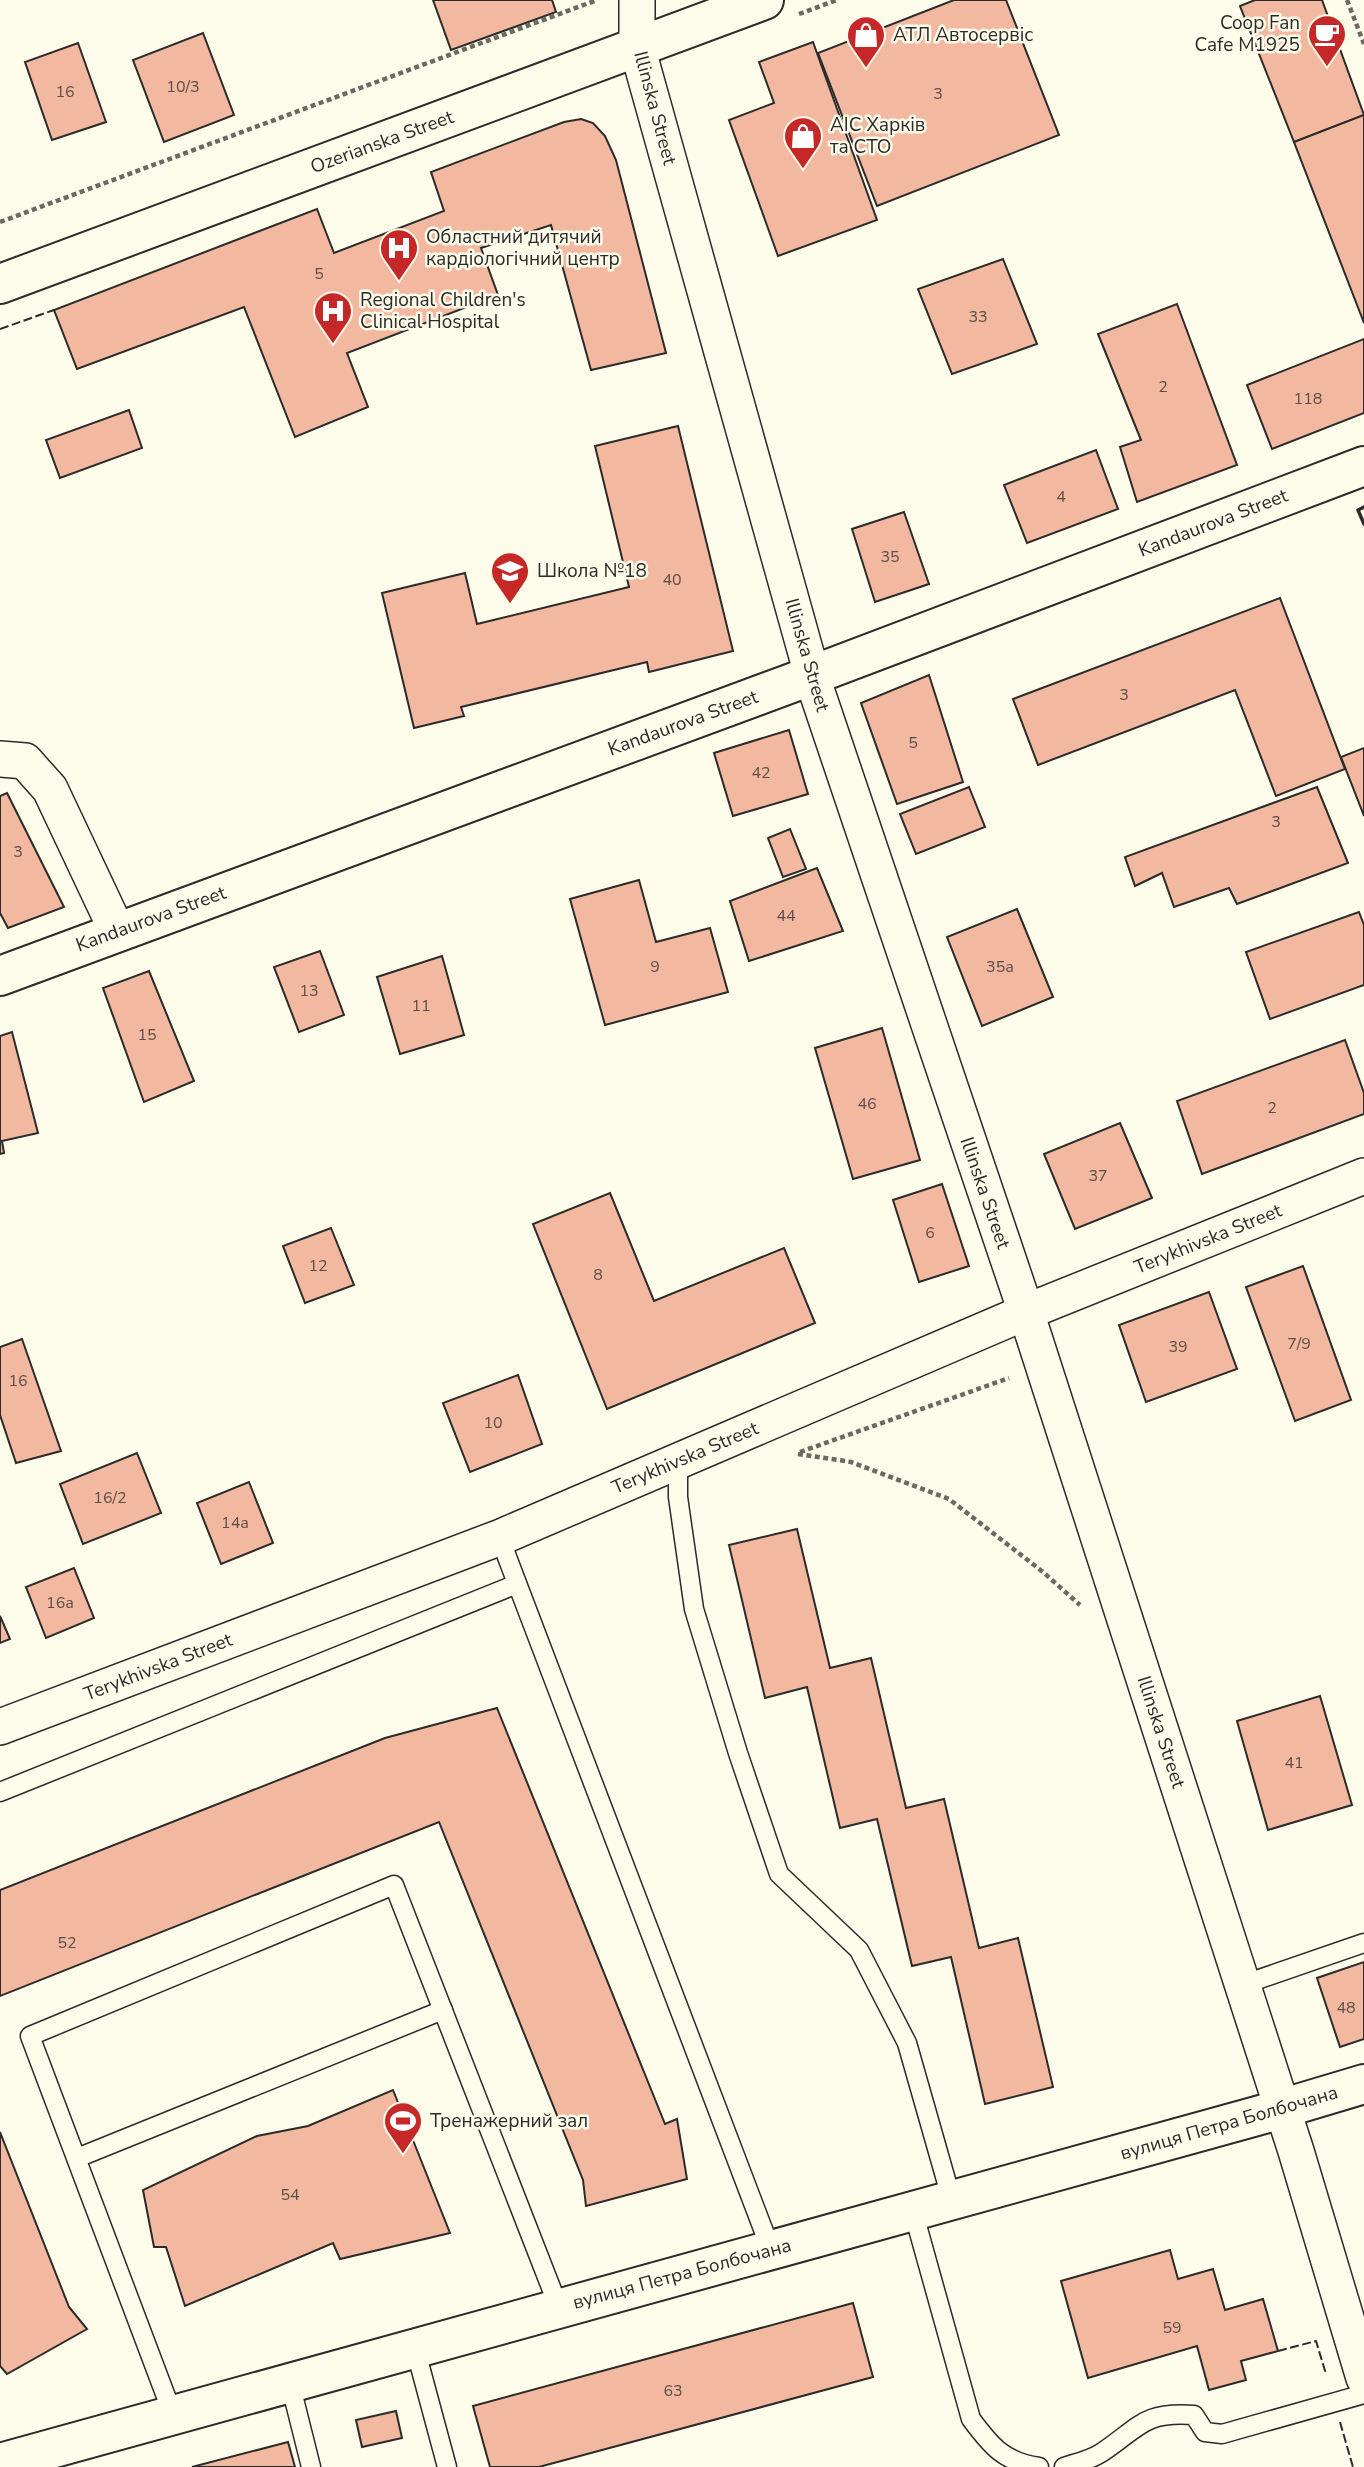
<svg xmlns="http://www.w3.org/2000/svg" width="1364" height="2467" font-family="'Nunito Sans',sans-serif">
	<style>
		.building { fill: #f2b8a0; stroke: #2b2b2b; stroke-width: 2 }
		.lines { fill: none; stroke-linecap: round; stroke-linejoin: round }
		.lane-casing { stroke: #2b2b2b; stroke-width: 21 }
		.street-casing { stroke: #2b2b2b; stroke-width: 38 }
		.secondary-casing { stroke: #2b2b2b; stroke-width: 42 }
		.path { stroke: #6a6964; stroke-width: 4.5; stroke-dasharray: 5 3.5; stroke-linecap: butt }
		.lane { stroke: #fdfbea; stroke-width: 18 }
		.street { stroke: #fdfbea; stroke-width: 35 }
		.secondary { stroke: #fdfbea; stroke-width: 38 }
		.fence { stroke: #2b2b2b; stroke-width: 2; stroke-dasharray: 9 3.5; stroke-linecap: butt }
		.wall { stroke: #2b2b2b; stroke-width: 3.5 }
		.labels { text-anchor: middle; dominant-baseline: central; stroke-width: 5; stroke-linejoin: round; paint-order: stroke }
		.number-label { font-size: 16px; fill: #5d4e48 }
		.poi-label { font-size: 19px; fill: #2b2b2b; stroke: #fdfbea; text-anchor: start }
		.street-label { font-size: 19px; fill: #2b2b2b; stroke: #fdfbea }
	</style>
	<rect width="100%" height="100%" fill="#fdfbea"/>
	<!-- building -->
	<g class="building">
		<polygon points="433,0 552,0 556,12 451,50"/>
		<polygon points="954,0 1006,0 1059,135 877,206 818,53"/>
		<polygon points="1255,0 1322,0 1364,115 1294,142 1240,6"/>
		<polygon points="203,33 234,115 164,142 133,60"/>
		<polygon points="813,42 877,220 778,256 729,120 774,103 759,62"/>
		<polygon points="78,43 106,122 52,140 25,62"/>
		<polygon points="1364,115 1364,323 1294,142"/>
		<polygon points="581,119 593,123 605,136 616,160 666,353 591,370 551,225 481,248 498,295 347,353 368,407 295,437 244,307 77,369 54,310 317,209 334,253 444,211 431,172 564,122"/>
		<polygon points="1003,259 1037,344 952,374 918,289"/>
		<polygon points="1177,304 1237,465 1137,502 1120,447 1141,440 1098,334"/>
		<polygon points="1364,339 1364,413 1272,449 1247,385"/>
		<polygon points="129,410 142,448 60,478 46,440"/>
		<polygon points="678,426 733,651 649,672 647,662 461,707 464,716 414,728 382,593 465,573 477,624 629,587 595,446"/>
		<polygon points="1096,450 1118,509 1027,543 1004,485"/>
		<polygon points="904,512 929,584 875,602 852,529"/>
		<polygon points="1280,598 1345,769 1276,796 1235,690 1038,765 1013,699"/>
		<polygon points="929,675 963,782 897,804 861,703"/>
		<polygon points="789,730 808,794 733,816 714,753"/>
		<polygon points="1364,748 1364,816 1341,757"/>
		<polygon points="969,787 985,827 916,854 900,814"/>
		<polygon points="1317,787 1348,863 1237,904 1229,888 1174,907 1162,873 1135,886 1125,857"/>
		<polygon points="7,793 64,907 8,928 0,913 0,796"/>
		<polygon points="790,829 806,869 783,877 768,838"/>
		<polygon points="817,868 843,931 749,961 730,901"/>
		<polygon points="639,880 656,942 710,928 728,992 605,1025 570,899"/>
		<polygon points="1017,909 1053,997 982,1026 947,937"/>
		<polygon points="1359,912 1364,925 1364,985 1270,1019 1246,952"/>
		<polygon points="320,951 344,1015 299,1032 274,967"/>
		<polygon points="442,956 464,1035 400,1054 377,977"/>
		<polygon points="149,971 194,1081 144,1102 103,988"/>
		<polygon points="882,1028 920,1160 853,1179 815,1048"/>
		<polygon points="12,1032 38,1133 2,1141 4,1153 0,1154 0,1036"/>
		<polygon points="1345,1040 1364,1093 1364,1114 1202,1174 1177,1101"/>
		<polygon points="1120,1123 1152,1198 1075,1229 1044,1154"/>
		<polygon points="942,1184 969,1266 919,1282 893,1200"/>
		<polygon points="610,1193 654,1301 784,1248 815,1323 607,1409 533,1224"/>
		<polygon points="331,1228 354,1285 305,1303 283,1246"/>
		<polygon points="1303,1266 1351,1400 1295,1421 1246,1287"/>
		<polygon points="1209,1292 1237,1369 1146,1402 1119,1325"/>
		<polygon points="22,1339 61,1451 16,1463 0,1415 0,1347"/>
		<polygon points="518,1375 542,1444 470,1472 443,1403"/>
		<polygon points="137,1453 161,1513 83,1544 60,1484"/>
		<polygon points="249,1482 273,1543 221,1564 197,1503"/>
		<polygon points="797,1529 830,1668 871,1658 906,1808 944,1799 979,1948 1018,1938 1053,2087 985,2104 951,1957 912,1966 877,1819 840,1828 807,1687 765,1698 729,1545"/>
		<polygon points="74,1568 94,1618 46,1638 26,1587"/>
		<polygon points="0,1616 10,1639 0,1643"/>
		<polygon points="1320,1696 1352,1805 1268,1830 1237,1721"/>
		<polygon points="497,1708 665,2124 677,2119 687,2179 586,2206 583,2180 439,1822 0,1996 0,1890 385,1738"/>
		<polygon points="1364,1962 1364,2039 1340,2047 1317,1978"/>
		<polygon points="393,2090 450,2233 340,2259 333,2243 185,2306 166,2247 154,2247 143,2190 257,2136 308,2126"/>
		<polygon points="0,2132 69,2307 87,2329 7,2374 0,2366"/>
		<polygon points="1170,2250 1178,2279 1213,2269 1225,2310 1263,2299 1278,2351 1241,2361 1246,2380 1209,2390 1197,2346 1088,2378 1061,2281"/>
		<polygon points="853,2303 873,2377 539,2467 490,2467 473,2406"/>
		<polygon points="396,2411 402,2438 362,2447 356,2420"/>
		<polygon points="288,2442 295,2467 192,2467"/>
	</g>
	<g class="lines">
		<defs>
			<g id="lane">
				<polyline points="678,1461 678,1497 694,1609 738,1753 779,1874 859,1950 907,2043 952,2201"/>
				<polyline points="501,1537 507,1557 771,2250"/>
				<polyline points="0,1792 517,1584"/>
				<polyline points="1242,1985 1364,1943"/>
				<polyline points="77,2158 443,2010"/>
				<path d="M 913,2211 L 971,2419 C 991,2446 1004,2462 1039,2467"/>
				<polyline points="415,2348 447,2467"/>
				<polyline points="290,2383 311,2467"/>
				<polyline points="173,2415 30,2036 394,1885 559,2308"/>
				<path d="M 1064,2467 C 1076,2463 1090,2460 1101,2453 C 1139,2428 1143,2411 1194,2415 L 1205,2432 L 1222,2434 L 1364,2394"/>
			</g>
			<g id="street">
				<polyline points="637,0 637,47 816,689 1026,1312 1296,2151 1364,2378"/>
				<polyline points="0,759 25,761 50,789 117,931"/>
				<polyline points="0,1727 501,1537 1026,1312 1364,1176"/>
			</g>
			<g id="secondary">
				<polyline points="0,284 764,0"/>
				<polyline points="0,976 789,684 1364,466"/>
				<polyline points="0,2463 1264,2114 1364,2084"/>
			</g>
		</defs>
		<!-- lane casing -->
		<use href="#lane" class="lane-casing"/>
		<!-- street casing -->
		<use href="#street" class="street-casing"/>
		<!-- secondary casing -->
		<use href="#secondary" class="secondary-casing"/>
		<!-- path -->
		<g class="path">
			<polyline points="1347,0 1364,44"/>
			<polyline points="799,14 837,0"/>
			<polyline points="0,222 597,0"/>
			<polyline points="800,1452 1009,1378"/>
			<polyline points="798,1454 851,1462 949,1499 1043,1572 1080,1605"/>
		</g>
		<!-- lane -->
		<use href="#lane" class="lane"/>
		<!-- street -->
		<use href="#street" class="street"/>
		<!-- secondary -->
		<use href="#secondary" class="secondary"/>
		<!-- fence -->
		<g class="fence">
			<polyline points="0,329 54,310"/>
			<polyline points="1278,2351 1316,2341 1326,2374"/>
			<polyline points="1340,2422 1353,2467"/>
		</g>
		<!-- wall -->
		<polyline class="wall" points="1364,507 1358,510 1364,524"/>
	</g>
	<!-- icons -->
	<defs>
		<symbol id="cafe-pin" viewBox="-11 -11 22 30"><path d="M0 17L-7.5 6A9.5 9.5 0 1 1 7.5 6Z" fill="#c62828" stroke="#fdfbea"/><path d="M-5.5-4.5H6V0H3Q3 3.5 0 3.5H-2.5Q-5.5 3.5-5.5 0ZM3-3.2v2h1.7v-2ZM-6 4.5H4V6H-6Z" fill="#fff"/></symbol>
		<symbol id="shop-pin" viewBox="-11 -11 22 30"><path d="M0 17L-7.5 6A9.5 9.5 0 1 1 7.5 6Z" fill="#c62828" stroke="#fdfbea"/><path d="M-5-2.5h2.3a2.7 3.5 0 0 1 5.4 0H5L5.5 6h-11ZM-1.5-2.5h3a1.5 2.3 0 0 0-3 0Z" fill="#fff"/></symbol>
		<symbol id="hospital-pin" viewBox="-11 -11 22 30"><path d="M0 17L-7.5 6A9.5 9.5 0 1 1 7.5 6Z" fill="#c62828" stroke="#fdfbea"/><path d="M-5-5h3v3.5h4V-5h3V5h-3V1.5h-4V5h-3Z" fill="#fff"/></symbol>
		<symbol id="school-pin" viewBox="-11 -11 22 30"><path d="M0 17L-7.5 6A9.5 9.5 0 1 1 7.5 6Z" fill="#c62828" stroke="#fdfbea"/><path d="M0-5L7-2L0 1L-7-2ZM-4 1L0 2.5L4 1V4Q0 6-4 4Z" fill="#fff"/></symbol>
		<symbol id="stadium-pin" viewBox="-11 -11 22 30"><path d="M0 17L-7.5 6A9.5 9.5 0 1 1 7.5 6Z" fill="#c62828" stroke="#fdfbea"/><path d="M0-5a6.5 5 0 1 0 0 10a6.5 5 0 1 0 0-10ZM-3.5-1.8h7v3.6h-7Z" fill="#fff"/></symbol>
	</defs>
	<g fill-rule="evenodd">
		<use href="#cafe-pin" x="1305" y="12" width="44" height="60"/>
		<use href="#shop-pin" x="844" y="13" width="44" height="60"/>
		<use href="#shop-pin" x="781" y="114" width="44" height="60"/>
		<use href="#hospital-pin" x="377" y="226" width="44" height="60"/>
		<use href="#hospital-pin" x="311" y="289" width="44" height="60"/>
		<use href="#school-pin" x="488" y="549" width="44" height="60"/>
		<use href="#stadium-pin" x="381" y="2099" width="44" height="60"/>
	</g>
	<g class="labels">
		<!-- number labels -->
		<g class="number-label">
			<text x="183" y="87">10/3</text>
			<text x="65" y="92">16</text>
			<text x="938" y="94">3</text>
			<text x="319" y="274">5</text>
			<text x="978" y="317">33</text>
			<text x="1163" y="387">2</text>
			<text x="1308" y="399">118</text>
			<text x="1061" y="497">4</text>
			<text x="890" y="557">35</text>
			<text x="672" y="580">40</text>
			<text x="1124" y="695">3</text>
			<text x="913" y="743">5</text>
			<text x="761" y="773">42</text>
			<text x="1276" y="822">3</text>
			<text x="18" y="852">3</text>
			<text x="786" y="916">44</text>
			<text x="655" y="967">9</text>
			<text x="1000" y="967">35а</text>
			<text x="309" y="991">13</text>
			<text x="421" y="1006">11</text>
			<text x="147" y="1035">15</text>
			<text x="867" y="1104">46</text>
			<text x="1272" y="1108">2</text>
			<text x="1098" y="1176">37</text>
			<text x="930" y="1233">6</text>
			<text x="318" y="1266">12</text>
			<text x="598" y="1275">8</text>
			<text x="1299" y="1344">7/9</text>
			<text x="1178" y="1347">39</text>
			<text x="18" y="1381">16</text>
			<text x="493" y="1423">10</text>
			<text x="110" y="1498">16/2</text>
			<text x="235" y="1523">14а</text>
			<text x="60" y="1603">16а</text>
			<text x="1294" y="1763">41</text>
			<text x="67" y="1943">52</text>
			<text x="1346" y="2008">48</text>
			<text x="290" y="2195">54</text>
			<text x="1172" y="2328">59</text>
			<text x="673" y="2391">63</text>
		</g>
		<!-- poi labels -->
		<g class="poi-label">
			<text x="1300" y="23" text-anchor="end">Coop Fan<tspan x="1300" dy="22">Cafe M1925</tspan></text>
			<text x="893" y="35">АТЛ Автосервіс</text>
			<text x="830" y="125">АІС Харків<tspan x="830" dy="22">та СТО</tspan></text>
			<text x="426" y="237">Областний дитячий<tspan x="426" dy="22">кардіологічний центр</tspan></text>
			<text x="360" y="300">Regional Children's<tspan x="360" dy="22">Clinical Hospital</tspan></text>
			<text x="537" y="571">Школа №18</text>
			<text x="430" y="2121">Тренажерний зал</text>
		</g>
		<!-- street labels -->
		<g class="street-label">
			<text transform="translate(655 108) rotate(75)">Illinska Street</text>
			<text transform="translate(382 142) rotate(-20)">Ozerianska Street</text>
			<text transform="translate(1213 523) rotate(-21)">Kandaurova Street</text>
			<text transform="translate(807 655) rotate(74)">Illinska Street</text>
			<text transform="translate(683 723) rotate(-20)">Kandaurova Street</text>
			<text transform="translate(151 919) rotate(-20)">Kandaurova Street</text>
			<text transform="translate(985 1193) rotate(71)">Illinska Street</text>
			<text transform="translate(1208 1239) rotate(-22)">Terykhivska Street</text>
			<text transform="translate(685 1458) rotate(-23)">Terykhivska Street</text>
			<text transform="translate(158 1667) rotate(-21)">Terykhivska Street</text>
			<text transform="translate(1161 1732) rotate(72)">Illinska Street</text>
			<text transform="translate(1229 2123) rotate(-16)">вулиця Петра Болбочана</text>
			<text transform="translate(682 2274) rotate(-15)">вулиця Петра Болбочана</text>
		</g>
	</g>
</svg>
